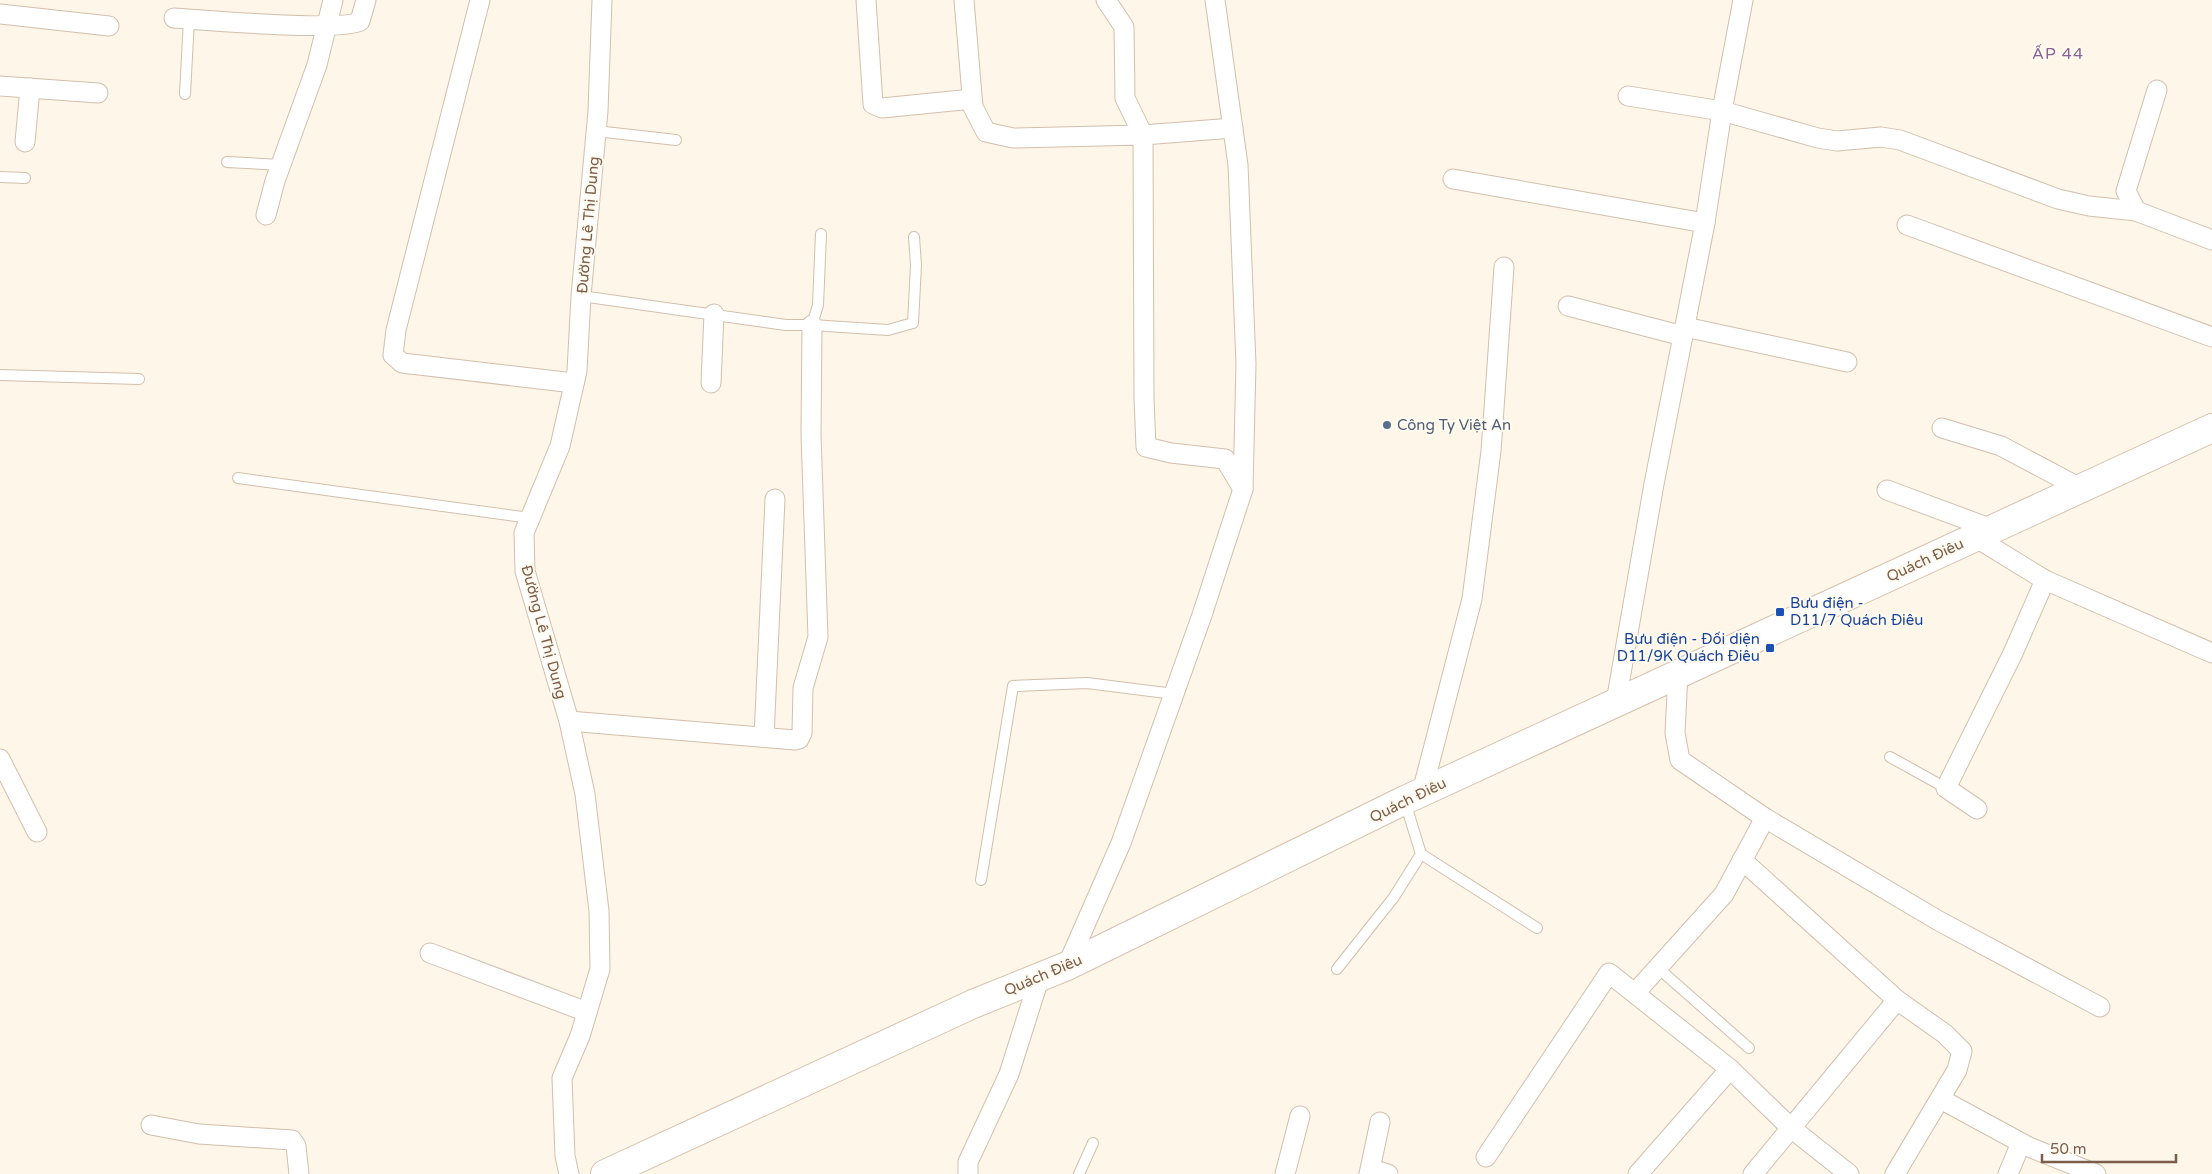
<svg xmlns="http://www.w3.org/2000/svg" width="2212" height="1174" font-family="'Varela Round',sans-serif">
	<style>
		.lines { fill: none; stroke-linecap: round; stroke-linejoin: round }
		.lane-casing { stroke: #d2bfac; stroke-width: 12 }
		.street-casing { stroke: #d2bfac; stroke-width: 21 }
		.secondary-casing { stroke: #d7c1ac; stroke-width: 30 }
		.lane { stroke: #fff; stroke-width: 10 }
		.street { stroke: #fff; stroke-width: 19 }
		.secondary { stroke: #fff; stroke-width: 28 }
		.service-dot { fill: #5c6f8a; stroke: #fffaf0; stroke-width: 2 }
		.transit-dot { fill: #1a4fb4; stroke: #fffaf0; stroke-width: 2 }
		.labels { text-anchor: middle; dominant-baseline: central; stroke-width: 4; stroke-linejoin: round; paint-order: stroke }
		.street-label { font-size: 15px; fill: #7b5d49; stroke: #fffaf0 }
		.service-label { font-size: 15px; fill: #4e5e75; stroke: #fffaf0; text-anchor: start }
		.transit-label { font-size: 15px; fill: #164399; stroke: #fffaf0; text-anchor: start }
		.neighbourhood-label { font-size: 16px; letter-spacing: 1px; fill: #876197; stroke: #fffaf0 }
	</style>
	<rect width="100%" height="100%" fill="#fef6e8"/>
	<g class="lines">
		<defs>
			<g id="lane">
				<polyline points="185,94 189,19"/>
				<polyline points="596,131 676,140"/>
				<polyline points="227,162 281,165"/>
				<polyline points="0,177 25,178"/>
				<polyline points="581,296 786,325 812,325 888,330 913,323 916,265 914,237"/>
				<polyline points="812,325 818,305 821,234"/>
				<polyline points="0,375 139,379"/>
				<polyline points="238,478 530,518"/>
				<polyline points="1890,757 1946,788"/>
				<polyline points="1421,854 1537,928"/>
				<polyline points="981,880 1013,686 1087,683 1174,694"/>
				<polyline points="1658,968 1749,1048"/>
				<polyline points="1337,969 1394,897 1421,854 1405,802"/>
				<polyline points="1079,1174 1093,1143"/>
			</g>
			<g id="street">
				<polyline points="480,0 396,330 393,355 402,363 574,383"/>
				<polyline points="866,0 873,104 882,108 972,99"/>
				<polyline points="964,0 973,107 986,132 1013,138 1143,135 1144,398 1146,447 1171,453 1225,459 1243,489"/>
				<polyline points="1106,0 1124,27 1125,98 1143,135 1233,128"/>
				<polyline points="0,14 109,26"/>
				<path d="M 174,18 C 203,20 343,32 360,21 L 366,0"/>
				<polyline points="0,86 98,93"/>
				<polyline points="2157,90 2126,191 2136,211 2212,240"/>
				<polyline points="1628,96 1722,111 1818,138 1837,141 1881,137 1900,140 2058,199 2089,206 2136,211"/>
				<polyline points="25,142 30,88"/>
				<polyline points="1453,179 1705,223"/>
				<polyline points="266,215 275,181 317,65 333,0"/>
				<polyline points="1907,225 2212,337"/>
				<polyline points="1568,306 1683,336"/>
				<polyline points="1685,327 1847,362"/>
				<polyline points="711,383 714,314"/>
				<polyline points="1942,428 2001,446 2080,488"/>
				<polyline points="1887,490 1992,529"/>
				<polyline points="1975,537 2045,580 2013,653 1946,788 1977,809"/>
				<polyline points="2045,580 2212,653"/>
				<polyline points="1678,673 1675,733 1680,760 1765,818 1939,921 2100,1007"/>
				<polyline points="1616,702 1654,484 1705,223 1722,111 1743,0"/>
				<polyline points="569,721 795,740 799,739 802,733 803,688 818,637 811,435 812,325"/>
				<polyline points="764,737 775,499"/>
				<polyline points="0,759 37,832"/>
				<polyline points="1422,792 1472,599 1491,451 1504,267"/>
				<polyline points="1742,860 1897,1000 1945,1034 1962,1051 1957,1070 1895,1174"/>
				<polyline points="430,953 587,1012"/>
				<polyline points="1067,966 1121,843 1202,615 1243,489 1246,364 1238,165 1215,0"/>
				<polyline points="1635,993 1724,894 1765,818"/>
				<polyline points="1942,1097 1946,1102 2029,1147 2096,1174"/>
				<polyline points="151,1125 199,1134 292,1140 296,1146 299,1174"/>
				<polyline points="1486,1157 1609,973 1730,1069 1791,1128 1849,1174"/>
				<polyline points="1371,1169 1388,1174"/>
				<polyline points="569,1174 565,1156 562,1078 580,1036 600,969 599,911 585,794 569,721 525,571 524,533 560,446 577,371 581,296 598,111 602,0"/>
				<polyline points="968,1174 968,1162 1009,1074 1039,979"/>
				<polyline points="1285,1174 1300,1116"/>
				<polyline points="1369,1174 1380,1122"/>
				<polyline points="1638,1174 1730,1069"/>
				<polyline points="1753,1174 1897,1000"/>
				<polyline points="2008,1174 2021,1143"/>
			</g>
			<polyline id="secondary" points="605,1174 973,1004 1067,966 1405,800 2212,428"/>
		</defs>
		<!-- lane casing -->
		<use href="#lane" class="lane-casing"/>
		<!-- street casing -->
		<use href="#street" class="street-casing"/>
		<!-- secondary casing -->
		<use href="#secondary" class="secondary-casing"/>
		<!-- lane -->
		<use href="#lane" class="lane"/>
		<!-- street -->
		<use href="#street" class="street"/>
		<!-- secondary -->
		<use href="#secondary" class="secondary"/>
	</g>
	<!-- markers -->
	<circle class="service-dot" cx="1387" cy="425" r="5"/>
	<g class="transit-dot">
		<rect x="1775" y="607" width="10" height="10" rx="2.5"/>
		<rect x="1765" y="643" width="10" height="10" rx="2.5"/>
	</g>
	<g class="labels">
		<!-- street labels -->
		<g class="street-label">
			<text transform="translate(588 225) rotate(-85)">Đường Lê Thị Dung</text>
			<text transform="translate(1925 560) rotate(-25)">Quách Điêu</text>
			<text transform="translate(544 632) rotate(75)">Đường Lê Thị Dung</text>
			<text transform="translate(1408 800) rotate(-26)">Quách Điêu</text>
			<text transform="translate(1043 975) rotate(-23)">Quách Điêu</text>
		</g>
		<!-- service labels -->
		<g class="service-label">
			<text x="1397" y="425">Công Ty Việt An</text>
		</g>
		<!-- transit labels -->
		<g class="transit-label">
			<text x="1790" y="603">Bưu điện -<tspan x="1790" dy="17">D11/7 Quách Điêu</tspan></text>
			<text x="1760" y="639" text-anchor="end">Bưu điện - Đối diện<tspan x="1760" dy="17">D11/9K Quách Điêu</tspan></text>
		</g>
		<!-- neighbourhood labels -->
		<g class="neighbourhood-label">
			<text x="2058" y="54">ẤP 44</text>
		</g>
	</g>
	<!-- scale -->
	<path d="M2042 1154v8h134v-8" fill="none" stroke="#7b5d49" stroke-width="2.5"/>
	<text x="2050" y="1154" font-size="15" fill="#7b5d49" stroke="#fffaf0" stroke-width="4" paint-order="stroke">50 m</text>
</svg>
